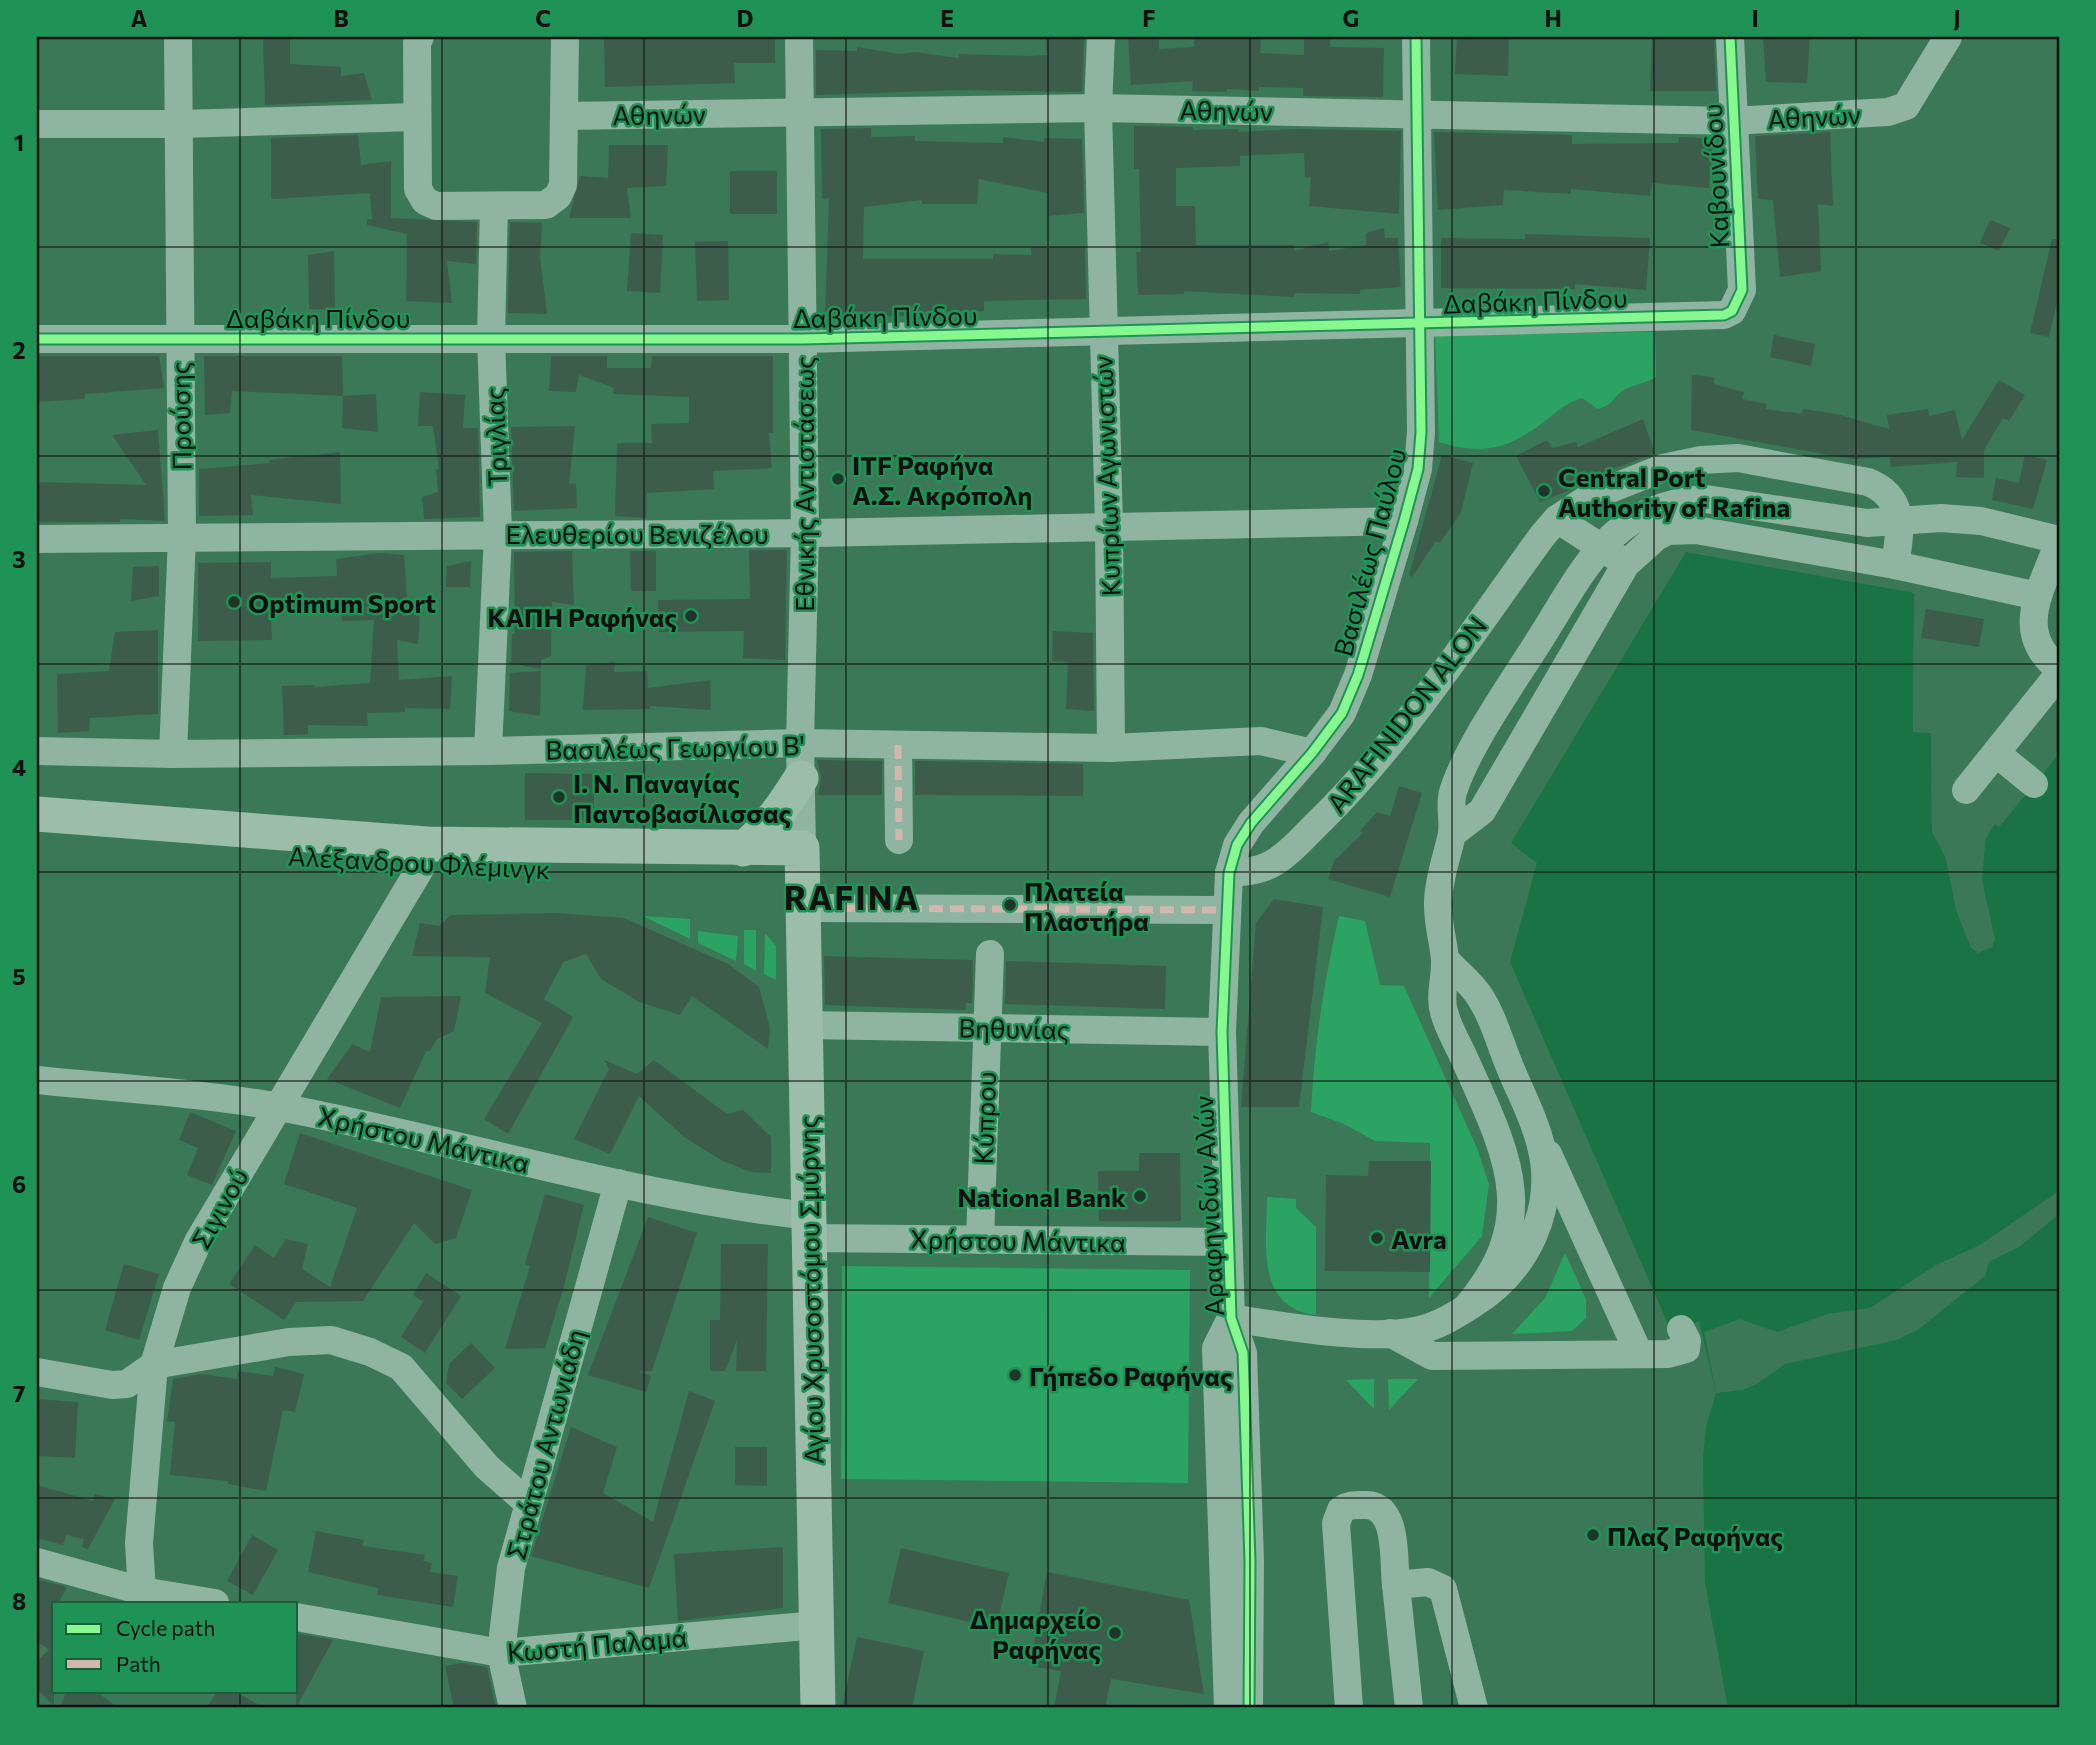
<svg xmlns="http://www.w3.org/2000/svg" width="2096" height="1745" font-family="Commissioner,sans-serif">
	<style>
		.green { fill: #2ba463 }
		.water { fill: #197344 }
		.pier { fill: #3a7857 }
		.building { fill: #3d5d4c }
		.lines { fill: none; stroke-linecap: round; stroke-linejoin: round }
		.minor { stroke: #8fb4a1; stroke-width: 28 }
		.major { stroke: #9dbdab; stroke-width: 35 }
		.quiet { stroke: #d1b7ad; stroke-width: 7; stroke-dasharray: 14 7; stroke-linecap: butt }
		.cycleway-casing { stroke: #1f9356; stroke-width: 13 }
		.cycleway { stroke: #87f88f; stroke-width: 9 }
		.grid { fill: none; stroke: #111; stroke-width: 2; stroke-opacity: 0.55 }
		.poi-dot { fill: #1f352a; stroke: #1f9356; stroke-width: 2.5 }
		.labels { text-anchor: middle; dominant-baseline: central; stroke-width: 5; stroke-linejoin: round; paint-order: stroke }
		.street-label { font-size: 26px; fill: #111; stroke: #1f9356 }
		.poi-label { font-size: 26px; font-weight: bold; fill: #111; stroke: #1f9356; text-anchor: start }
		.district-label { font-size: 33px; font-weight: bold; letter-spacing: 2px; fill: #111; stroke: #1f9356 }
		.neatline { fill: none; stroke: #111; stroke-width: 2.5 }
		.grid-label { font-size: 23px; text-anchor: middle; font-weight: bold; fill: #111 }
	</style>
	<rect width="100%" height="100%" fill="#3a7857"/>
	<!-- green -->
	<g class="green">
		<path d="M 1655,332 L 1656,377 C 1645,384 1634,384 1624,390 C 1613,396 1615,404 1598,409 L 1582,398 C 1561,405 1558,412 1541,424 C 1506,450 1481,455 1439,442 L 1435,335 Z"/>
		<polygon points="643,916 690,919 690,939"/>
		<path d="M 1339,916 L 1365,921 L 1380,985 L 1404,986 L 1477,1148 L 1489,1184 L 1482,1236 L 1429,1298 L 1430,1143 L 1375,1141 L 1344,1124 L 1311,1112 C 1314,1045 1324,981 1339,916 Z"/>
		<polygon points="744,930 756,930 756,971 744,964"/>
		<polygon points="698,931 738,936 736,961 698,943"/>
		<polygon points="765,933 776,946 776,980 764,974"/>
		<path d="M 1267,1197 L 1296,1199 L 1296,1208 L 1316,1227 L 1316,1315 C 1254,1307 1267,1242 1267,1197 Z"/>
		<polygon points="1565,1253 1586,1299 1586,1318 1572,1331 1512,1334 1545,1298"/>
		<polygon points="842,1266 1190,1270 1188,1483 841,1479"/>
		<polygon points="1374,1379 1374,1409 1346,1380"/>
		<polygon points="1388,1379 1418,1379 1389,1410"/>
	</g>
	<!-- water -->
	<path class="water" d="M 1686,552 L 1914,593 L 1913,732 L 1931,733 L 1932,832 L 1946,858 L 1956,909 L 1963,928 L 1978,953 L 1992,947 L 1995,939 C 1987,904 1969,855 1995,824 L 2000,826 L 2059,754 L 2059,1708 L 1728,1708 L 1705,1582 L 1703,1458 L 1706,1427 L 1716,1393 L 1699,1321 L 1672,1333 L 1510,962 L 1537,863 L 1511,843 Z"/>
	<!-- pier -->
	<g class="pier">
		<polygon points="1914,593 1918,594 1917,729 1935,732 1936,832 1949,857 1959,908 1973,945 1979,950 1990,944 1992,939 1978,880 1983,833 1993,821 1999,822 2059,750 1999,827 1995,824 1986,834 1982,880 1995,939 1992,947 1978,953 1971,948 1963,928 1956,909 1946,858 1932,832 1931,733 1913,732"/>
		<polygon points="2059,1191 2059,1214 2019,1247 1989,1262 1985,1276 1919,1329 1897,1340 1785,1364 1757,1384 1742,1390 1716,1393 1704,1332 1739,1319 1777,1332 1827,1314 1870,1308 1936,1265 1978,1246"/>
	</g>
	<!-- building -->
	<g class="building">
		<polygon points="263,37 290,37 290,64 341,67 341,76 364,73 372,100 265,105"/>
		<polygon points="604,37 775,37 775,63 734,63 735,83 605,87"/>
		<polygon points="1046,37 1084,37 1082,92 959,90 816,95 816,50 857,51 857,47 899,54 915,52 959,58 959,54 1030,56 1047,55"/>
		<polygon points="1128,37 1159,37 1159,49 1194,47 1194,37 1261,37 1260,53 1304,55 1304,37 1330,37 1330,47 1384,48 1383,97 1303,96 1303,88 1259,87 1259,91 1227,89 1227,92 1192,91 1193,81 1131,85"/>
		<polygon points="1457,37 1509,37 1508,76 1455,74"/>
		<polygon points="1652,37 1714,37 1716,91 1650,91"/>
		<polygon points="1763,37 1810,37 1807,83 1766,82"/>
		<polygon points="1134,126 1193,127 1193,130 1238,129 1238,132 1298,129 1401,131 1399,214 1309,206 1311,177 1305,178 1304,153 1240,156 1240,166 1176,168 1176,206 1195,206 1196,245 1294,245 1294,251 1328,242 1329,251 1366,245 1366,233 1384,228 1385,238 1398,238 1401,287 1360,290 1360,294 1294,293 1294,297 1184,291 1184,294 1138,295 1136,252 1141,252 1139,169 1134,169"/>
		<polygon points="871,128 871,137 915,136 915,141 1003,143 1003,137 1044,142 1044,138 1082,139 1084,213 1048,216 1047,193 979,179 977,204 922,204 922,200 864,207 863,259 993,259 993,254 1031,255 1031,247 1085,247 1086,299 984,301 984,311 912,312 912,316 825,315 829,198 822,199 821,129"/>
		<polygon points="1434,132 1572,135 1572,144 1678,143 1679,137 1713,139 1709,188 1652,183 1650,196 1571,189 1571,194 1504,190 1503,205 1438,210"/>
		<polygon points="1830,132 1833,206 1818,204 1821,271 1780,277 1773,200 1758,199 1755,136"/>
		<polygon points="358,135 361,165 391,161 391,218 477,222 476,264 447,261 452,303 406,301 407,234 367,225 367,219 372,219 370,193 271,199 271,138"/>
		<polygon points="609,145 668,145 666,186 627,188 631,218 569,218 580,176 608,178"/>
		<rect x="730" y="171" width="47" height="43"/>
		<polygon points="1990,220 2010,228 1999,251 1980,243"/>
		<polygon points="510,222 542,223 540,257 547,314 508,313"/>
		<polygon points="631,233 663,235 660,293 627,291"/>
		<polygon points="1525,234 1650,238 1646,290 1575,284 1575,289 1441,288 1441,238 1525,239"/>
		<polygon points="2052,239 2059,239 2059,293 2049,337 2030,333"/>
		<polygon points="728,241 729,300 697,301 695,242"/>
		<polygon points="334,251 335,310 309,309 308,255"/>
		<polygon points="1774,335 1815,344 1811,366 1770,357"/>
		<polygon points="37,356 159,356 164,388 85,394 85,399 37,402"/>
		<polygon points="204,356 342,356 343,396 232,391 230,413 205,415"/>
		<polygon points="551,356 607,356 607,368 651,368 652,356 773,356 773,433 769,433 772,468 713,471 714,489 647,493 646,518 615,516 617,443 652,443 651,424 689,423 689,397 613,394 614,388 579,375 576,392 549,391"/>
		<polygon points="1692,375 1714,377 1714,384 1744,392 1742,399 1767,404 1766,409 1802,414 1803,409 1837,414 1889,429 1887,415 1928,409 1929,416 1955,410 1962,440 1999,380 2025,395 2009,421 2003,418 1984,450 1984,478 1956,477 1957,462 1891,467 1890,457 1852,459 1691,430"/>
		<polygon points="420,392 465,395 463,428 478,428 480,517 424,519 422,497 438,492 436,469 439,469 433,426 418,426"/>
		<polygon points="376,394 378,432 342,428 343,396"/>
		<polygon points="1643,419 1655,453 1577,483 1572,489 1540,502 1516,456 1547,440 1552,448 1576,442 1578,447"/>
		<polygon points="575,426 569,484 576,483 577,508 514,511 511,427"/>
		<polygon points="158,430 165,521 120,519 120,522 37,522 37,482 146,485 112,435"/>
		<polygon points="340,452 341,504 251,495 253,515 199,516 199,469 270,463 269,460"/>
		<polygon points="1442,455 1473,463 1461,512 1440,543 1436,541 1412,577 1409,575"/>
		<polygon points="2025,455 2047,460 2033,509 1992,500 1996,478 2019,483"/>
		<polygon points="749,550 787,550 785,660 743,658 744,631 659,632 658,600 750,599"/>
		<polygon points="572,551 574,605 552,602 551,656 541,660 541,669 511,663 512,634 515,634 514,552"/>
		<polygon points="630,551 656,551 656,591 631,591"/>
		<polygon points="379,553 404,555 408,613 420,612 418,644 397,640 399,680 452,676 450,709 405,708 405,712 367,713 368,726 308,725 308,734 284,735 282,686 315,685 315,687 370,683 374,620 342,621 341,606 271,615 272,640 198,641 198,563 271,562 271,578 337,576 336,559"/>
		<polygon points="471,561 470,587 446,587 447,566"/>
		<polygon points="159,566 159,596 131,601 133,567"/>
		<polygon points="1926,609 1984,619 1979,647 1921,638"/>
		<polygon points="158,630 158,714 90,718 89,731 58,733 57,674 109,671 115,632"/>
		<polygon points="1053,631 1093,633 1094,711 1066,709 1068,662 1052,661"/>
		<polygon points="615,662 614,672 647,671 648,688 710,680 711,710 650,706 650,709 583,710 586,665"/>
		<polygon points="541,671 540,716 509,711 510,673"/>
		<polygon points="817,760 882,761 882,795 818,795 821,778"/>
		<polygon points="915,761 1083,764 1083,796 915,795"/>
		<polygon points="525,773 594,774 594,820 525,820"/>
		<polygon points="1399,786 1422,793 1390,897 1328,879 1334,861 1363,833 1360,831 1377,812 1390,816"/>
		<polygon points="1274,899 1323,907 1299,1107 1241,1107 1256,923"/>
		<polygon points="556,913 624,918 728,964 759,987 770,1028 768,1049 692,996 680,1015 639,1002 601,979 586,954 563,962 544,999 573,1017 508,1134 484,1119 542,1023 485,993 490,957 412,956 420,923 439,926 451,915"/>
		<polygon points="824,956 973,960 972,1003 966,1003 965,1010 825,1005"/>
		<polygon points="1006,961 1166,966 1165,1009 1005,1004"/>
		<polygon points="461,996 454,1031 437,1039 430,1051 426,1051 400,1108 327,1079 352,1044 370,1052 381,997"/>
		<polygon points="604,1060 637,1074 654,1060 727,1114 743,1110 771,1137 771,1173 751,1172 721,1160 684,1137 639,1096 610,1154 574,1139 609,1069"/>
		<polygon points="190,1112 236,1131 212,1185 187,1175 198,1148 179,1140"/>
		<polygon points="300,1133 472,1190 456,1238 435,1244 414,1223 363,1301 296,1302 284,1320 229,1284 255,1245 274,1258 286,1239 308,1244 302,1269 330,1287 357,1208 284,1184"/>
		<polygon points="1139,1153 1180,1153 1181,1221 1099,1221 1098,1171 1139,1171"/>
		<polygon points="1369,1161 1431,1161 1430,1272 1325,1271 1326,1175 1368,1176"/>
		<polygon points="545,1194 584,1205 564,1286 545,1348 505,1349 530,1266 525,1264"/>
		<polygon points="648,1217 697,1233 652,1371 639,1371 651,1376 646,1392 588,1375"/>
		<polygon points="721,1244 768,1244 766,1371 736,1371 737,1340 725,1371 710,1371 710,1320 720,1320"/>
		<polygon points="124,1264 159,1274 139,1340 105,1330"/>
		<polygon points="426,1273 461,1296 425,1353 401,1337 423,1302 413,1295"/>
		<polygon points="471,1343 495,1368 462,1399 446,1383 449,1364"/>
		<polygon points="275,1367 304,1374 295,1412 283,1410 266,1491 228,1484 228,1481 170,1475 175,1422 167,1421 173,1379 202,1374 237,1379 238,1371 273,1376"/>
		<polygon points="689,1391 715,1401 649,1588 531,1556 571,1427 617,1447 603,1493 653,1522"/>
		<polygon points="37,1399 78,1402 75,1458 37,1456"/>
		<polygon points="735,1447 767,1447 767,1486 735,1485"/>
		<polygon points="37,1485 93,1501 95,1494 115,1499 88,1549 82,1547 84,1539 66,1535 63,1545 37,1538"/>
		<polygon points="316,1531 364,1540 363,1546 425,1555 423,1561 432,1563 430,1572 458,1576 453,1607 377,1595 378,1588 308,1572"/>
		<polygon points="252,1535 278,1550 253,1595 227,1581"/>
		<polygon points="783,1547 783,1608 678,1621 674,1554"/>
		<polygon points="901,1548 1009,1573 996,1628 888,1603"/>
		<polygon points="1047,1572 1189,1600 1204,1694 1111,1679 1105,1708 1054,1708 1061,1671 1030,1666"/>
		<polygon points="37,1579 67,1587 58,1603 54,1603 54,1706 37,1689 37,1662 49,1649 37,1642"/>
		<polygon points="299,1634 333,1640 296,1708 296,1640"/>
		<polygon points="857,1637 924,1651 912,1708 842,1708"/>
		<polygon points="461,1663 487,1667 496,1708 454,1708 445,1666"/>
		<polygon points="66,1691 95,1691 119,1708 60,1708"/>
		<polygon points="217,1691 234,1691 265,1708 207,1708"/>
	</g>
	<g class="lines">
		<!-- minor -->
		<g class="minor">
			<polyline points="420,37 417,42 418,189 425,201 436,206 546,205 558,196 563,185 565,37"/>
			<polyline points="799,37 805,533 800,743 802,848"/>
			<polyline points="1101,37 1098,108 1109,526 1111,748"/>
			<polyline points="564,116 1098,108 1732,121 1888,112 1906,106 1948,37"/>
			<polyline points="37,124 180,124 417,117"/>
			<polyline points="37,339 803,339 1724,315 1732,311 1742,290 1730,37"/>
			<polyline points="1557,519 1616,557"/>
			<polyline points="37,539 815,533 1404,521"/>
			<path d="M 2059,541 C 2043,588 2011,631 2059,669"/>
			<polyline points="898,745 899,840"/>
			<polyline points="37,751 173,754 488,751 800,743 1111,748 1261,741 1312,753"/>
			<polyline points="488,751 498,533 491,338 494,206"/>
			<polyline points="1996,753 2034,784"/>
			<polyline points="173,754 182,537 178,37"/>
			<polyline points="1966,790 2059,674"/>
			<polyline points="1452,834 1482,811 1626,564 1656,537 1668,531 1696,530 1895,565 2038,596"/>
			<path d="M 1229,873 C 1245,872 1261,871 1275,862 C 1293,851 1307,833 1322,819 C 1405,737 1474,629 1543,535 L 1557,519 L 1590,497 L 1663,468 L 1701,460 L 1738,458 L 1868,482 C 1906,497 1901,531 1895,565"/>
			<polyline points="803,908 1225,910"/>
			<polyline points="805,1025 1222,1032"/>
			<path d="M 37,1080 C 115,1088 203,1093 279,1107 C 456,1140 629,1196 809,1216"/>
			<polyline points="1548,1154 1639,1354"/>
			<polyline points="809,1238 1227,1242"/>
			<polyline points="980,1240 990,954"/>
			<path d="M 1466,1308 C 1543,1218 1507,1154 1465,1060 C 1458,1044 1448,1028 1444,1012 C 1439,996 1446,976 1445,959 C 1443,939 1437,921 1438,901 C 1439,877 1447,857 1452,834 C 1454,821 1449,805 1453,792 C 1469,741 1522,670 1550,623 C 1592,554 1619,505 1706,499 L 1867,523 L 1941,518 L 1981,521 L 2059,540"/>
			<path d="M 1231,1318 C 1279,1326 1369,1341 1415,1331 C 1437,1327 1454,1316 1473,1304 C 1526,1271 1557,1209 1541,1146 C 1535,1120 1522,1096 1512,1072 C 1501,1047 1493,1015 1478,994 C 1469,981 1455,971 1445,959"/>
			<polyline points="1390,1333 1432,1356 1668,1354 1686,1349 1687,1341 1681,1329"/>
			<polyline points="37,1372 112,1385 127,1384 154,1365 289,1342 331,1340 370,1352 401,1367 487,1467 528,1503"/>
			<polyline points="37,1562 142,1591 215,1603"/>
			<polyline points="1396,1585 1409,1708"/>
			<polyline points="142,1591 139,1543 154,1365 177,1288 198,1242 421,867"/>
			<polyline points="296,1617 501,1653 817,1625"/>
			<polyline points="513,1708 501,1653 511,1568 618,1183"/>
			<polyline points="1228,1708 1216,1348 1231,1318"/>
			<polyline points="1249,1708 1250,1561 1243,1353 1231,1318 1222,1032 1229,873 1237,845 1251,823 1312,753 1342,713 1358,675 1404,521 1418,469 1421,432 1416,37"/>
			<path d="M 1349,1708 L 1336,1523 L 1341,1510 C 1349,1504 1357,1505 1367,1505 C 1399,1507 1393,1561 1396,1585 L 1428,1582 L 1443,1589 L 1474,1708"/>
		</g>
		<!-- major -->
		<g class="major">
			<polyline points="37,814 427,844 802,848 818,1708"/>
			<path d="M 743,849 C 768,829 784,805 801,778"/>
		</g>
		<!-- quiet -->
		<g class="quiet">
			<polyline points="898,745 899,840"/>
			<polyline points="803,908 1225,910"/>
		</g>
		<defs>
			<g id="cycleway">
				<polyline points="37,339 803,339 1724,315 1732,311 1742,290 1730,37"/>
				<polyline points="1249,1708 1250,1561 1243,1353 1231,1318 1222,1032 1229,873 1237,845 1251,823 1312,753 1342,713 1358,675 1404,521 1418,469 1421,432 1416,37"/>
			</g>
		</defs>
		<!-- cycleway casing -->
		<use href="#cycleway" class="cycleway-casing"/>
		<!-- cycleway -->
		<use href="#cycleway" class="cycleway"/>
	</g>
	<!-- grid -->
	<path class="grid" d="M 240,37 L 240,1603M 442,37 L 442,1708M 644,37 L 644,1708M 846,37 L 846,1708M 1048,37 L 1048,1708M 1250,37 L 1250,1708M 1452,37 L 1452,1708M 1654,37 L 1654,1708M 1856,37 L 1856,1708M 37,247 L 2059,247M 37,456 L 2059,456M 37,664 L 2059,664M 37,872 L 2059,872M 37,1081 L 2059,1081M 37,1290 L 2059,1290M 37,1498 L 2059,1498M 240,1691 L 240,1708"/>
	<!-- markers -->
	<g class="poi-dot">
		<circle cx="838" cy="479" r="7"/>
		<circle cx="1544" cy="491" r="7"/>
		<circle cx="234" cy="602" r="7"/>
		<circle cx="691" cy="616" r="7"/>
		<circle cx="559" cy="797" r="7"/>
		<circle cx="1010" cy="905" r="7"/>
		<circle cx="1140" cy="1196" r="7"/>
		<circle cx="1377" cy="1238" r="7"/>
		<circle cx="1015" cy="1375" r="7"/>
		<circle cx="1593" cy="1535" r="7"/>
		<circle cx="1115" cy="1633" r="7"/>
	</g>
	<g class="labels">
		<!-- street labels -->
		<g class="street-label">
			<text transform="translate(1226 110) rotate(1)">Αθηνών</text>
			<text transform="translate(659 114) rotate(-1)">Αθηνών</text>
			<text transform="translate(1814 116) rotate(-3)">Αθηνών</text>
			<text transform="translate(1715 176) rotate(-93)">Καβουνίδου</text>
			<text transform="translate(1535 300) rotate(-2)">Δαβάκη Πίνδου</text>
			<text transform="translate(885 316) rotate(-1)">Δαβάκη Πίνδου</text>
			<text x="318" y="317">Δαβάκη Πίνδου</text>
			<text transform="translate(180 416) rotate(-91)">Προύσης</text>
			<text transform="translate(495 437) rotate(-92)">Τριγλίας</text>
			<text transform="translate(1106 476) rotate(-92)">Κυπρίων Αγωνιστών</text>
			<text transform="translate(803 484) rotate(-90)">Εθνικής Αντιστάσεως</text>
			<text x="637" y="533">Ελευθερίου Βενιζέλου</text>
			<text transform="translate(1369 552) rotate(-75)">Βασιλέως Παύλου</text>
			<text transform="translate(1406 714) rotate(-52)">ARAFINIDON ALON</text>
			<text transform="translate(675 747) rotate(-1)">Βασιλέως Γεωργίου Β'</text>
			<text transform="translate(419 862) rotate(3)">Αλέξανδρου Φλέμινγκ</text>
			<text transform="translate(1014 1028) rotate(1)">Βηθυνίας</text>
			<text transform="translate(984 1118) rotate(-88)">Κύπρου</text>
			<text transform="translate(424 1139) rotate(13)">Χρήστου Μάντικα</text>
			<text transform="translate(1208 1206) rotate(-93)">Αραφηνιδών Αλών</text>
			<text transform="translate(219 1208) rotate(-61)">Σιγινού</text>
			<text transform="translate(1018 1240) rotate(1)">Χρήστου Μάντικα</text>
			<text transform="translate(810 1290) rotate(-91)">Αγίου Χρυσοστόμου Σμύρνης</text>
			<text transform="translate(545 1444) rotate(-75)">Στράτου Αντωνιάδη</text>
			<text transform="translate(597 1644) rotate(-5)">Κωστή Παλαμά</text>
		</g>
		<!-- poi labels -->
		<g class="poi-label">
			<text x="852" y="464">ITF Ραφήνα<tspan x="852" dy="30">Α.Σ. Ακρόπολη</tspan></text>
			<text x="1558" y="476">Central Port<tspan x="1558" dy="30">Authority of Rafina</tspan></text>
			<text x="248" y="602">Optimum Sport</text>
			<text x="677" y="616" text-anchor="end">ΚΑΠΗ Ραφήνας</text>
			<text x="573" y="782">Ι. Ν. Παναγίας<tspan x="573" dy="30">Παντοβασίλισσας</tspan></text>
			<text x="1024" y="890">Πλατεία<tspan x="1024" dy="30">Πλαστήρα</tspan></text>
			<text x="1126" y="1196" text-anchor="end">National Bank</text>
			<text x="1391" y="1238">Avra</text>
			<text x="1029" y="1375">Γήπεδο Ραφήνας</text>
			<text x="1607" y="1535">Πλαζ Ραφήνας</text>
			<text x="1101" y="1618" text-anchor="end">Δημαρχείο<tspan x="1101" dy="30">Ραφήνας</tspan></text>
		</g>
		<!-- district labels -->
		<g class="district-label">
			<text x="852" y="896">RAFINA</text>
		</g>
	</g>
	<!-- border -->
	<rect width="2096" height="1745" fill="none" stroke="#1f9356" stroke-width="77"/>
	<!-- legend -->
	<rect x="52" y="1602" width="245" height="91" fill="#1f9356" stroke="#195f3a" stroke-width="2"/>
	<rect x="66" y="1624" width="35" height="10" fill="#87f88f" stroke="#195f3a" stroke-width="2"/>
	<text x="116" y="1636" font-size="21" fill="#111111">Cycle path</text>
	<rect x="66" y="1659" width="35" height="10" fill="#d1b7ad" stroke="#195f3a" stroke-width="2"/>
	<text x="116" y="1672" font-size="21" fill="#111111">Path</text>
	<rect x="38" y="38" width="2020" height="1668" class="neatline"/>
	<g class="grid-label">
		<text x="139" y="27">A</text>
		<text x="341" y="27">B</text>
		<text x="543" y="27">C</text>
		<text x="745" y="27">D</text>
		<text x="947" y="27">E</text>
		<text x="1149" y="27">F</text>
		<text x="1351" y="27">G</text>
		<text x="1553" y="27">H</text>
		<text x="1755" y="27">I</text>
		<text x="1957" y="27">J</text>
		<text x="19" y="151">1</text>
		<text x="19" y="359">2</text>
		<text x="19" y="568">3</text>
		<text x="19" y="776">4</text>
		<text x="19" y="985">5</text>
		<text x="19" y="1193">6</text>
		<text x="19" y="1402">7</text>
		<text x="19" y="1610">8</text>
	</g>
</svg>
